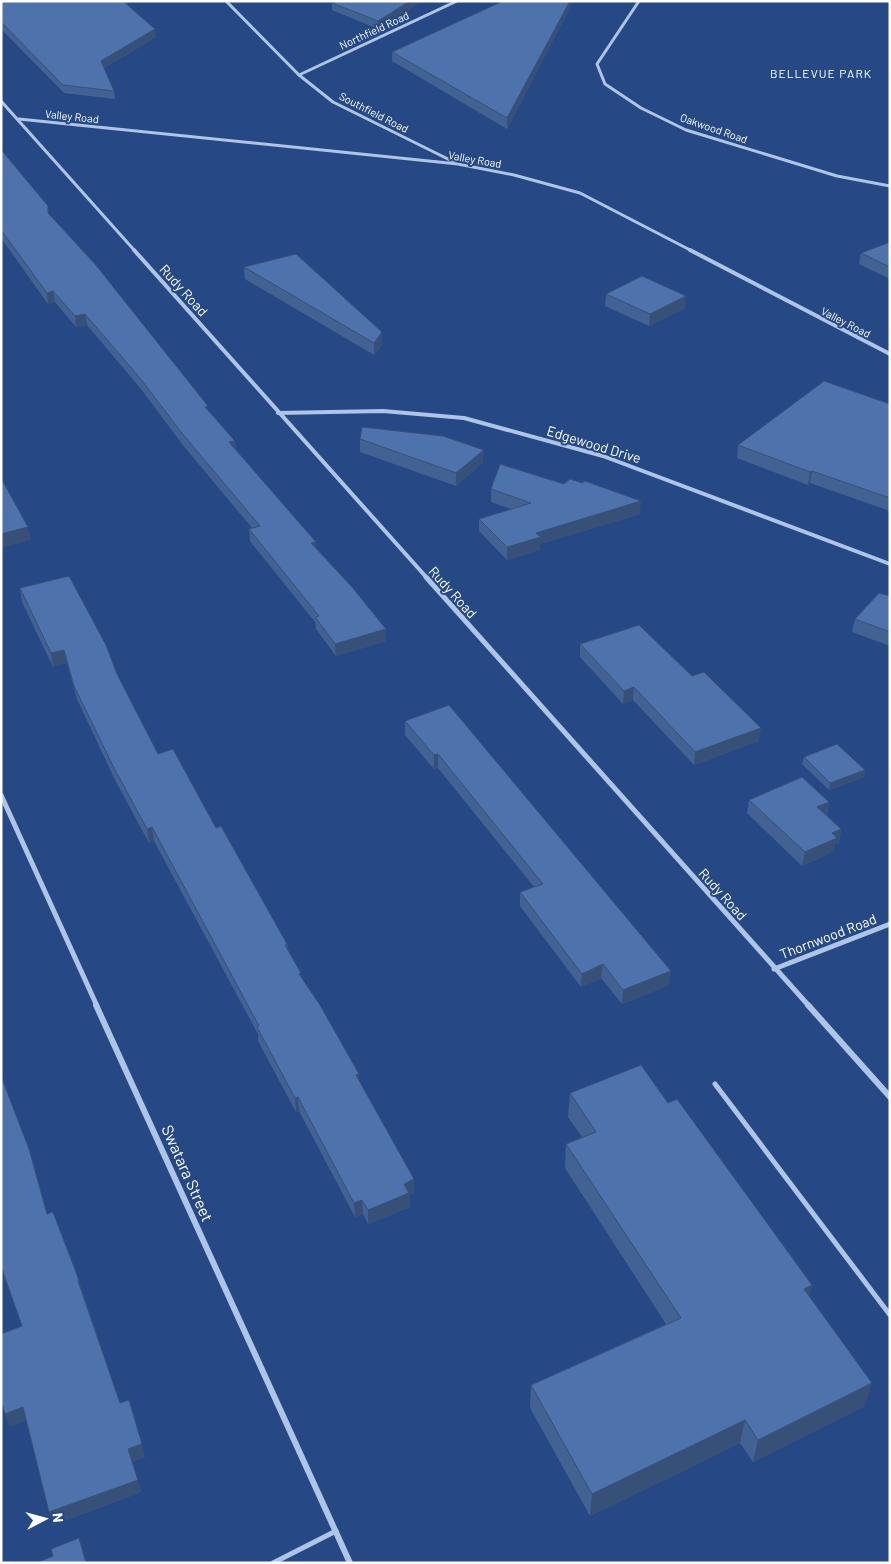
<svg xmlns="http://www.w3.org/2000/svg" width="891" height="1564" font-family="Barlow,sans-serif">
	<style>
		.lines { fill: none; stroke-linecap: round; stroke-linejoin: round }
		.lane { stroke: #afc5e8; stroke-width: 5 }
		.street-far3 { stroke: #afc5e8; stroke-width: 3 }
		.street-far2 { stroke: #afc5e8; stroke-width: 4 }
		.street-far1 { stroke: #afc5e8; stroke-width: 5 }
		.street { stroke: #afc5e8; stroke-width: 6 }
		.wall { fill: #436294 }
		.shaded-wall { fill: #375078 }
		.building { fill: #4e72ac; stroke: #375078 }
		.labels { text-anchor: middle; dominant-baseline: central; stroke-width: 4; stroke-linejoin: round; paint-order: stroke }
		.far-street-label { font-size: 11px; fill: #fff; stroke: #264985 }
		.far-neighbourhood-label { font-size: 12px; letter-spacing: 1px; fill: #fff; stroke: #264985 }
		.street-label { font-size: 14px; fill: #fff; stroke: #264985 }
		.near-street-label { font-size: 16px; fill: #fff; stroke: #264985 }
	</style>
	<rect width="100%" height="100%" fill="#264985"/>
	<g class="lines">
		<!-- lane -->
		<g class="lane">
			<polyline points="715,1084 890,1315"/>
			<polyline points="273,1563 336,1531"/>
		</g>
		<!-- street-far3 -->
		<g class="street-far3">
			<polyline points="226,1 299,75 333,102 454,162"/>
			<polyline points="639,1 597,64 605,84 641,108 686,130 837,176 890,186"/>
			<polyline points="299,75 457,1"/>
			<polyline points="1,101 135,251"/>
			<polyline points="19,119 458,164 514,175 580,193 692,251"/>
		</g>
		<!-- street-far2 -->
		<g class="street-far2">
			<polyline points="134,250 427,578"/>
			<polyline points="690,250 890,354"/>
			<polyline points="278,413 383,411 464,418 603,456 890,564"/>
		</g>
		<!-- street-far1 -->
		<g class="street-far1">
			<polyline points="426,577 809,1006"/>
			<polyline points="1,795 97,1006"/>
			<polyline points="774,969 890,924"/>
		</g>
		<!-- street -->
		<g class="street">
			<polyline points="96,1005 350,1563"/>
			<polyline points="808,1005 890,1097"/>
		</g>
	</g>
	<!-- wall -->
	<g class="wall">
		<polygon points="1,1 128,1 127,5 156,37 104,68 114,91 115,99 64,93 1,29"/>
		<polygon points="422,1 378,29 332,10 332,3"/>
		<polygon points="570,8 507,129 392,61 392,52"/>
		<polygon points="1,152 49,214 209,411 235,441 236,451 317,549 386,629 386,641 336,656 316,629 315,622 250,541 249,529 252,528 182,444 141,389 87,325 76,327 55,302 48,304 1,238"/>
		<polygon points="890,242 890,279 859,264 861,253"/>
		<polygon points="244,267 382,344 374,355 245,279"/>
		<polygon points="606,294 685,308 649,326 605,306"/>
		<polygon points="890,404 890,511 810,483 808,485 737,458 738,445"/>
		<polygon points="360,439 483,462 456,486 360,452"/>
		<polygon points="491,489 640,514 540,544 540,550 507,560 479,531 479,519 511,509 491,502"/>
		<polygon points="20,588 117,674 158,754 216,828 287,944 288,951 302,978 360,1082 414,1193 409,1195 410,1207 368,1224 363,1214 355,1217 299,1111 296,1112 258,1041 258,1034 154,841 149,843 115,780 77,699 67,663 53,667 22,602"/>
		<polygon points="890,596 890,646 852,632 855,619"/>
		<polygon points="580,644 759,741 694,765 633,700 623,704 580,657"/>
		<polygon points="405,721 669,985 622,1004 601,978 581,987 520,906 520,892 534,887 438,768 434,769 405,735"/>
		<polygon points="804,757 865,770 864,777 829,790 802,764"/>
		<polygon points="749,800 829,802 827,815 841,829 839,843 835,844 834,851 802,866 747,813"/>
		<polygon points="1,1076 47,1214 83,1294 120,1403 145,1457 132,1462 141,1492 53,1525 26,1420 10,1427 22,1326 1,1268"/>
		<polygon points="570,1093 668,1103 812,1285 809,1296 865,1406 753,1462 740,1443 590,1516 530,1408 531,1385 666,1324 565,1168 566,1144 582,1137 568,1117"/>
	</g>
	<!-- shaded-wall -->
	<g class="shaded-wall">
		<polygon points="410,1 422,1 378,29 378,21"/>
		<polygon points="570,1 571,1 570,8 507,129 507,118"/>
		<polygon points="155,29 156,37 102,69 101,61"/>
		<polygon points="53,291 55,302 48,304 47,293"/>
		<polygon points="686,296 685,308 649,326 650,314"/>
		<polygon points="85,314 87,325 76,327 75,316"/>
		<polygon points="382,332 382,344 374,355 374,343"/>
		<polygon points="235,441 236,452 229,442"/>
		<polygon points="484,450 483,462 456,486 456,473"/>
		<polygon points="812,471 810,483 808,485 810,472"/>
		<polygon points="641,501 640,514 540,544 540,550 507,560 507,547 536,533"/>
		<polygon points="28,527 31,540 1,548 1,534"/>
		<polygon points="316,542 317,554 311,543"/>
		<polygon points="386,629 386,641 336,656 335,644"/>
		<polygon points="64,650 67,663 53,667 51,653"/>
		<polygon points="634,687 633,700 623,704 624,691"/>
		<polygon points="761,728 759,741 694,765 695,752"/>
		<polygon points="438,754 438,768 434,769 434,755"/>
		<polygon points="865,770 864,777 829,790 830,783"/>
		<polygon points="829,802 827,815 817,807"/>
		<polygon points="152,827 154,841 149,843 147,829"/>
		<polygon points="841,829 839,843 835,844 834,851 802,866 805,852 832,833"/>
		<polygon points="603,964 601,978 581,987 582,974"/>
		<polygon points="671,971 669,985 622,1004 623,990"/>
		<polygon points="359,1074 360,1088 356,1075"/>
		<polygon points="298,1097 299,1111 296,1112 295,1098"/>
		<polygon points="414,1179 414,1193 409,1195 410,1207 368,1224 368,1210 404,1184"/>
		<polygon points="362,1200 363,1214 355,1217 354,1203"/>
		<polygon points="79,1280 83,1294 81,1294 78,1281"/>
		<polygon points="812,1285 806,1308 804,1289"/>
		<polygon points="872,1383 865,1406 753,1462 758,1440"/>
		<polygon points="23,1407 27,1420 10,1427 5,1414"/>
		<polygon points="745,1420 740,1443 590,1516 592,1494"/>
		<polygon points="142,1444 145,1457 132,1462 128,1449"/>
		<polygon points="138,1480 141,1492 53,1525 49,1512"/>
	</g>
	<!-- building -->
	<g class="building">
		<polygon points="1,1 123,1 155,29 101,61 114,91 63,85 1,22"/>
		<polygon points="338,1 410,1 378,21 332,3"/>
		<polygon points="503,1 570,1 507,118 392,52"/>
		<polygon points="1,152 3,152 48,206 48,213 95,264 208,406 205,407 235,441 229,442 316,542 311,543 352,587 386,629 335,644 315,617 319,616 249,529 260,526 181,432 140,378 85,314 75,316 53,291 47,293 1,230"/>
		<polygon points="890,242 890,267 861,253"/>
		<polygon points="296,254 382,332 374,343 244,267"/>
		<polygon points="642,276 686,296 650,314 606,294"/>
		<polygon points="824,381 890,404 890,498 812,471 810,472 738,445"/>
		<polygon points="362,427 443,436 484,450 456,473 360,439"/>
		<polygon points="500,464 564,484 570,479 582,483 585,481 641,501 536,533 541,537 507,547 479,519 531,503 491,489"/>
		<polygon points="1,478 28,527 1,534"/>
		<polygon points="69,576 106,645 117,674 158,754 173,749 216,828 221,826 287,944 285,945 301,973 299,974 320,1005 359,1074 356,1075 414,1179 404,1184 409,1193 368,1210 362,1200 354,1203 298,1097 295,1098 257,1027 259,1026 152,827 147,829 113,766 74,686 64,650 51,653 20,588"/>
		<polygon points="879,593 890,596 890,632 855,619"/>
		<polygon points="639,625 692,676 704,672 761,728 695,752 634,687 624,691 580,644"/>
		<polygon points="449,705 671,971 623,990 603,964 582,974 520,892 543,884 438,754 434,755 405,721"/>
		<polygon points="837,744 865,770 830,783 804,757"/>
		<polygon points="802,777 829,802 817,807 841,829 832,833 837,838 805,852 749,800"/>
		<polygon points="641,1065 668,1103 677,1099 812,1285 804,1289 872,1383 758,1440 745,1420 592,1494 531,1385 681,1318 566,1144 596,1132 570,1093"/>
		<polygon points="1,1076 29,1149 47,1214 53,1212 79,1280 78,1281 120,1403 129,1400 142,1444 128,1449 138,1480 49,1512 23,1407 5,1414 1,1400 1,1334 22,1326 1,1266"/>
		<polygon points="79,1538 86,1563 36,1563 53,1556 51,1549"/>
	</g>
	<g class="labels">
		<!-- far-street labels -->
		<g class="far-street-label">
			<text transform="translate(374 30) rotate(-25)">Northfield Road</text>
			<text transform="translate(374 112) rotate(27)">Southfield Road</text>
			<text transform="translate(72 116) rotate(6)">Valley Road</text>
			<text transform="translate(714 128) rotate(19)">Oakwood Road</text>
			<text transform="translate(475 159) rotate(10)">Valley Road</text>
			<text transform="translate(846 322) rotate(27)">Valley Road</text>
		</g>
		<!-- far-neighbourhood labels -->
		<g class="far-neighbourhood-label">
			<text x="821" y="73">BELLEVUE PARK</text>
		</g>
		<!-- street labels -->
		<g class="street-label">
			<text transform="translate(184 290) rotate(48)">Rudy Road</text>
			<text transform="translate(594 444) rotate(17)">Edgewood Drive</text>
			<text transform="translate(453 592) rotate(48)">Rudy Road</text>
			<text transform="translate(723 894) rotate(48)">Rudy Road</text>
			<text transform="translate(828 936) rotate(-21)">Thornwood Road</text>
		</g>
		<!-- near-street labels -->
		<g class="near-street-label">
			<text transform="translate(188 1173) rotate(66)">Swatara Street</text>
		</g>
	</g>
	<!-- border -->
	<rect width="891" height="1564" fill="none" stroke="#ffffff" stroke-width="5"/>
	<!-- north arrow -->
	<g transform="translate(45 1519) rotate(84)" stroke="#264985" stroke-width="4" paint-order="stroke">
	<path d="M0-4L9 19L0 12L-9 19Z" fill="#ffffff"/>
	<text y="-8" font-size="14" font-weight="bold" text-anchor="middle" fill="#ffffff">N</text>
	</g>
</svg>
